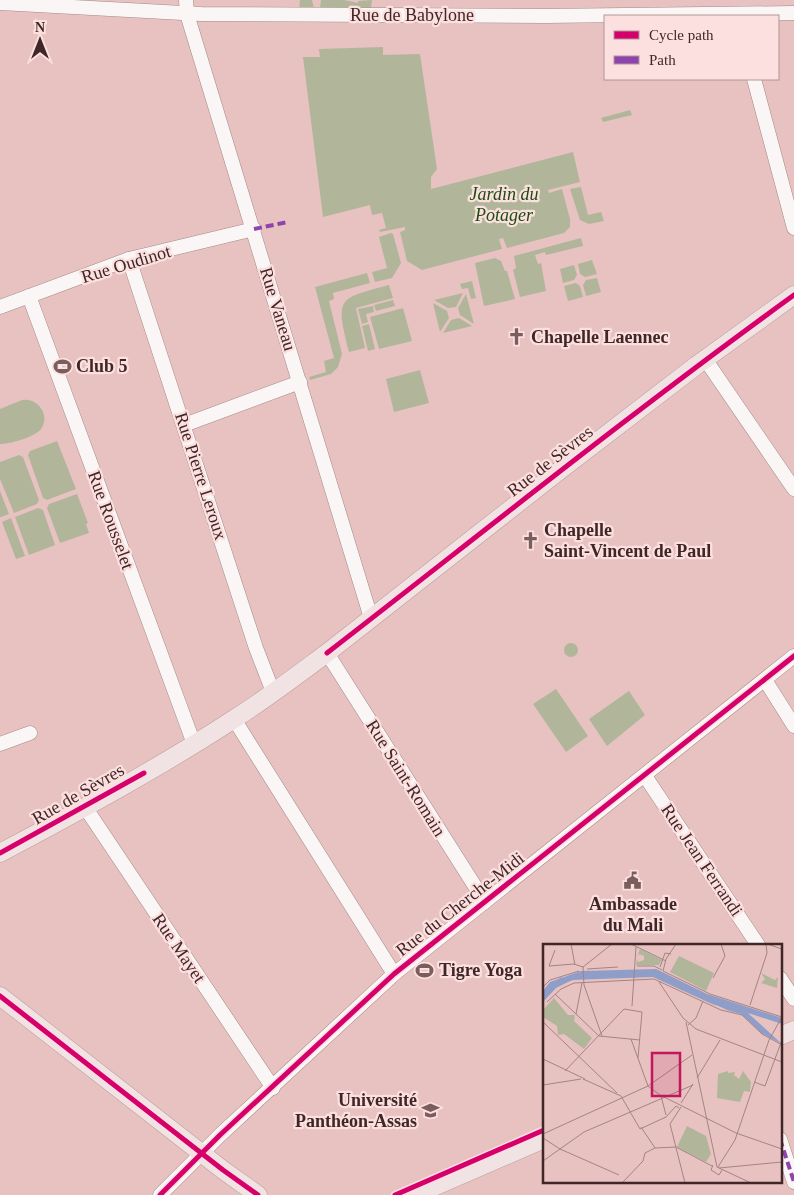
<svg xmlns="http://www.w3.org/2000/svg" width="794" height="1195" font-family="Georgia,serif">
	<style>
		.green { fill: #b1b69b }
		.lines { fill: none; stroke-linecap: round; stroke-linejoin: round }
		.minor-casing { stroke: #a48988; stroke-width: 15 }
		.major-casing { stroke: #bc9b9a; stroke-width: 19 }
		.minor { stroke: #fbf6f6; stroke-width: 14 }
		.major { stroke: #f1e3e3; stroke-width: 18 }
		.quiet { stroke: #8e44ad; stroke-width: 4; stroke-dasharray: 8 4; stroke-linecap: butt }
		.cycleway-casing { stroke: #fce0df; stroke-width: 8 }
		.cycleway { stroke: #d6006c; stroke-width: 5 }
		.labels { text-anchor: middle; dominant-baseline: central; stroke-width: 4.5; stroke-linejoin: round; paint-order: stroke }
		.street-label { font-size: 18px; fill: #402626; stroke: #fce0df }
		.park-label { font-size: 18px; font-style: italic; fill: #1b4d0f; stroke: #fce0df }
		.poi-label { font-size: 18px; font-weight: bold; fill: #402626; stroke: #fce0df; text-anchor: start }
		.inset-river { fill: none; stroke: #8f9ec9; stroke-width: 2.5 }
		.inset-road { fill: none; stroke: #a48483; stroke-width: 1 }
		.view { fill: #c2185b; fill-opacity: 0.15; stroke: #c2185b; stroke-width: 2.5 }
		.inset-edge { fill: none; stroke: #402626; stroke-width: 2.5 }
	</style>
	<rect width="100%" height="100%" fill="#e7c2c1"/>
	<!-- green -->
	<g class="green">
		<polygon points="300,0 312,0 314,9 299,9"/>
		<polygon points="321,0 344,0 358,3 358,1 372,0 371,8 320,8"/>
		<polygon points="383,47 383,55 420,54 437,169 431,177 431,189 573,152 580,182 548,190 549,193 562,189 570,219 570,227 564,233 507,248 503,238 499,239 502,249 422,270 407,261 400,232 405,230 405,227 380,232 379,230 386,228 382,213 372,215 370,205 323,217 303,57 320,57 319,49"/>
		<polygon points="630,110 632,115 603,122 601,118"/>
		<polygon points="581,187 588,215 601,212 604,221 589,224 580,220 570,189"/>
		<polygon points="391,233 393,234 401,263 392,278 375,282 372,272 387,268 379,237"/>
		<polygon points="581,238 583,246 546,255 545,252 535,255 538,264 541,263 546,291 520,297 513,270 516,268 514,256"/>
		<polygon points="495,258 501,261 505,271 507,271 515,299 484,306 475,263"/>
		<polygon points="592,260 597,274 585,277 580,274 578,264"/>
		<polygon points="574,265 577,275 574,280 563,283 560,269"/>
		<polygon points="367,273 370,283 333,293 334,299 329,301 342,354 338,367 331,374 310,380 309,377 326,372 324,361 334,358 315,287"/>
		<polygon points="597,278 601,292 586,296 583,285 586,280"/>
		<polygon points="472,281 476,298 471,299 468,288 462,289 460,284"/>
		<polygon points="576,283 580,286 583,297 568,301 564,286"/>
		<path d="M 389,285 L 393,298 L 356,308 L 365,348 L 349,352 C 336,298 336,299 389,285 Z"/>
		<polygon points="463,293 456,307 448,308 434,300"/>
		<polygon points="466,294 474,324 460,315 458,308"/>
		<polygon points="393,300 395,306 376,311 374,305"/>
		<polygon points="433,303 447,311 449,318 440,332"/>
		<polygon points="373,306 374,312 366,314 368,322 362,324 358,309"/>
		<polygon points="403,308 412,341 379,349 370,317"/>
		<polygon points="459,318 472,326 443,333 451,320"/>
		<polygon points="369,324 375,349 368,351 362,326"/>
		<polygon points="420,370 429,403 394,412 386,379"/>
		<path d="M 22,400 C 37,397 51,415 41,429 C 35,437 10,444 0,444 L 0,409 Z"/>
		<polygon points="57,441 76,489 47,500 43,498 28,455 30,451"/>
		<polygon points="19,455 23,457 39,500 37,504 14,513 0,479 0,462"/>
		<polygon points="0,491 9,514 1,517 0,517"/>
		<polygon points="77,494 88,523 86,524 89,533 60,543 47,508 49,504"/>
		<polygon points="38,508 43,510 55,545 29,555 15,517"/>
		<polygon points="11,518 25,556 16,559 2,522"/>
		<circle cx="571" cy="650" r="7"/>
		<polygon points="556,689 588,736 566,752 533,704"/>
		<polygon points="629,691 645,715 607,746 589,719"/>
	</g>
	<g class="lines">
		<defs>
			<g id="minor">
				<polyline points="186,0 187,14 371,618"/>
				<polyline points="0,3 201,14 545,16 794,13"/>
				<polyline points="754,79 794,228"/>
				<polyline points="129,259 256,648 273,692"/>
				<polyline points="29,296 194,744"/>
				<polyline points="0,307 129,259 254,229"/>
				<polyline points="705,359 794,489"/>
				<polyline points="184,425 300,382"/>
				<polyline points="327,653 485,902"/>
				<polyline points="765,680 794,726"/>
				<polyline points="234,719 394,974"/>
				<polyline points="0,744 30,733"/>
				<polyline points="645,776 758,945"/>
				<polyline points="85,807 273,1088"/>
				<polyline points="780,978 794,999"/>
				<polyline points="780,1139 794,1182"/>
				<polyline points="160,1195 220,1135 394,974 794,656"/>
			</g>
			<g id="major">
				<path d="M 0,853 C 79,811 159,768 234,719 C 266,699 296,676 327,653 L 555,474 L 697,365 L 794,295"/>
				<polyline points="0,996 223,1170 258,1195"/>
				<polyline points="780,1036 794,1030"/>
				<polyline points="415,1195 544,1139"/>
			</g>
		</defs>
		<!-- minor casing -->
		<use href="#minor" class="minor-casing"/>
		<!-- major casing -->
		<use href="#major" class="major-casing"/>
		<!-- minor -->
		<use href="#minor" class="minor"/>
		<!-- major -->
		<use href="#major" class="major"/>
		<!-- quiet -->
		<g class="quiet">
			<polyline points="254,229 288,222"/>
			<polyline points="780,1139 794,1182"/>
		</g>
		<defs>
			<g id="cycleway">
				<path d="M 327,653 C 482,533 635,410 794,295"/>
				<polyline points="0,853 144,773"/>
				<polyline points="0,996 223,1170 258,1195"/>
				<polyline points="160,1195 220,1135 394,974 794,656"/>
				<polyline points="395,1195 544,1130"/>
			</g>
		</defs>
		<!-- cycleway casing -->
		<use href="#cycleway" class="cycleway-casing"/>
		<!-- cycleway -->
		<use href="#cycleway" class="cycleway"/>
	</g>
	<!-- icons -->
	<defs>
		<symbol id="church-bare" viewBox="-9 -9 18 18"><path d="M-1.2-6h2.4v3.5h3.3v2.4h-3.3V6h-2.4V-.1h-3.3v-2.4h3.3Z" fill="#7a5d5c" stroke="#fce0df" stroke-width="2.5" paint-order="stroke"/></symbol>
		<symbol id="stadium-bare" viewBox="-9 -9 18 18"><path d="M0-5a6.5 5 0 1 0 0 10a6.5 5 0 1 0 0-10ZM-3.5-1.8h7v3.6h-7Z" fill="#7a5d5c" stroke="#fce0df" stroke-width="2.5" paint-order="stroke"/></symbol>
		<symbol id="civic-bare" viewBox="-9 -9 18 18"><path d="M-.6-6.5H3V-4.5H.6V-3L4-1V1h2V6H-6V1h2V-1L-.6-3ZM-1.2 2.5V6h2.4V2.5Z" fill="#7a5d5c" stroke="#fce0df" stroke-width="2.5" paint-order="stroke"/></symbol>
		<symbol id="university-bare" viewBox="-9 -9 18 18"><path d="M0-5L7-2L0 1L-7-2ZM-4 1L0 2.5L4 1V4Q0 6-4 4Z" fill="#7a5d5c" stroke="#fce0df" stroke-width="2.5" paint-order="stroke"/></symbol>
	</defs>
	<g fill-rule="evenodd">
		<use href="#church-bare" x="504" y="324" width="25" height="25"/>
		<use href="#stadium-bare" x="50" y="354" width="25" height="25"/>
		<use href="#church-bare" x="518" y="528" width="25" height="25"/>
		<use href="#civic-bare" x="620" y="868" width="25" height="25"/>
		<use href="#stadium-bare" x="412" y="958" width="25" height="25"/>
		<use href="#university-bare" x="418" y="1098" width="25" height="25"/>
	</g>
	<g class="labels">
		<!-- street labels -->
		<g class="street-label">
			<text x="412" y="15">Rue de Babylone</text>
			<text transform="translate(126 264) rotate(-17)">Rue Oudinot</text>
			<text transform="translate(278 309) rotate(73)">Rue Vaneau</text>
			<text transform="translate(550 461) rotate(-38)">Rue de Sèvres</text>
			<text transform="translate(201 476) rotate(72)">Rue Pierre Leroux</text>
			<text transform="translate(111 520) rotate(70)">Rue Rousselet</text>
			<text transform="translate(406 778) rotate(58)">Rue Saint-Romain</text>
			<text transform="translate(78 794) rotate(-30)">Rue de Sèvres</text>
			<text transform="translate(702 860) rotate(56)">Rue Jean Ferrandi</text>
			<text transform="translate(460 904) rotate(-38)">Rue du Cherche-Midi</text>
			<text transform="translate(179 948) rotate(56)">Rue Mayet</text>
		</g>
		<!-- park labels -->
		<g class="park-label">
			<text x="504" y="194">Jardin du<tspan x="504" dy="21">Potager</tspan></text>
		</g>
		<!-- poi labels -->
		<g class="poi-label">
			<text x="531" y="337">Chapelle Laennec</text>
			<text x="76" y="366">Club 5</text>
			<text x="544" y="530">Chapelle<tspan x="544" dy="21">Saint-Vincent de Paul</tspan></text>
			<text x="633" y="904" text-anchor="middle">Ambassade<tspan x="633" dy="21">du Mali</tspan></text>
			<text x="439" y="970">Tigre Yoga</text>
			<text x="417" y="1100" text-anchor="end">Université<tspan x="417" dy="21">Panthéon-Assas</tspan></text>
		</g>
	</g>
	<!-- overview -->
	<g transform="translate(543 944)">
		<rect width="239" height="239" fill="#e7c2c1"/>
		<path d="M 97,5 L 119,16 L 116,21 L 93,21 L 94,15 L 95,18 L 101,16 L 101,12 L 96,10 L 94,13 ZM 136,12 L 171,29 L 163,47 L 127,28 ZM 218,29 L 232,36 L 235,33 L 234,44 L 218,39 L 222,35 ZM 11,54 L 25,71 L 32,71 L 31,77 L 49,94 L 41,105 L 21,90 L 15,91 L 14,82 L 0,73 L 0,66 ZM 185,127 L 185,129 L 192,128 L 191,131 L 196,135 L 200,127 L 208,138 L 207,148 L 201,147 L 197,158 L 174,154 L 175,130 ZM 144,182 L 163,192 L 168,210 L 163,218 L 134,203 Z" fill="#b1b69b"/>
		<path d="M 113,25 L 164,50 L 239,74 L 239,80 L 205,69 L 239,100 L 218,89 L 199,69 L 169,60 L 110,33 L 29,36 L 13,44 L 0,58 L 0,47 L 7,38 L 38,27 Z" fill="#8f9ec9"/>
		<path class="inset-river" d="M 92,28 L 114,27 L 164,52 L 197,62M 43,29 L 89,28M 93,31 L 111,31 L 131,39 L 185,65 L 199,69 L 215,84M 43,32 L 89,31M 0,49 L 19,34M 0,54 L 16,39 L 39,32"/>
		<path class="inset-road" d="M 28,0 L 32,21M 88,0 L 123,17M 224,0 L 239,5M 6,22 L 31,20 L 40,23 L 69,0M 6,22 L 12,6M 94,22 L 111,22 L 119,26M 40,23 L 41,41 L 59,92M 117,23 L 122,9 L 128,10M 44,25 L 75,23M 120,27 L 167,50 L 239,73M 120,27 L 123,15 L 133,0M 170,34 L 182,12 L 178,0M 116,38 L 140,74 L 153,85 L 239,118M 0,43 L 7,36 L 36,27M 12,50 L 56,92 L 97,96M 4,58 L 18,45 L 31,39 L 111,35 L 178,66 L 199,71 L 219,90 L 239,101M 207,61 L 224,9 L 223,0M 89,62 L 93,3M 33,70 L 39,39M 0,78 L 74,149M 143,78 L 174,223 L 208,239M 145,81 L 153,74 L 160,57M 88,95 L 105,142 L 117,151 L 193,189 L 239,205M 0,115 L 42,135M 22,127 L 81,65 L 99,68 L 95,114M 154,134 L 177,96M 40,135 L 78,152 L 97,185 L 123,173 L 133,162 L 136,164M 211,138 L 222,142 L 239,96M 0,141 L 38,135M 118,152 L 123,171M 138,159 L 150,140M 138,163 L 127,180 L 142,239M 98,183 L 112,204M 0,190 L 105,142 L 149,111M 0,194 L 17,205 L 76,231M 0,217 L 41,188 L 150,141M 170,221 L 168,226 L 176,231 L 179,226M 175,223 L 192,196 L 226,96 L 239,73M 176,224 L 239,218M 79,239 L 100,217 L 102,209 L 112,204 L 133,203 L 169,222"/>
		<path class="view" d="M 109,109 L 137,109 L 137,152 L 109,152 Z"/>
		<rect width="239" height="239" class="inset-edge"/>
	</g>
	<!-- legend -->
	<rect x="604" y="15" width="175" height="65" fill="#fce0df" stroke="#b19695"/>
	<rect x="614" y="31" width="25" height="8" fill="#d6006c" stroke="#b19695"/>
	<text x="649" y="40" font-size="15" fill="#402626">Cycle path</text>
	<rect x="614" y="56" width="25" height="8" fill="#8e44ad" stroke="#b19695"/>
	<text x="649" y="65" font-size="15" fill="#402626">Path</text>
	<!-- north arrow -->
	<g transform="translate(40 40)" stroke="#fce0df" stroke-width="4" paint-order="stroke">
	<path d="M0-4L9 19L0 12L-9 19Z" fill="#402626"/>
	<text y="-8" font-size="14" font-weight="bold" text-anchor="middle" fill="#402626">N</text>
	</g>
</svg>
